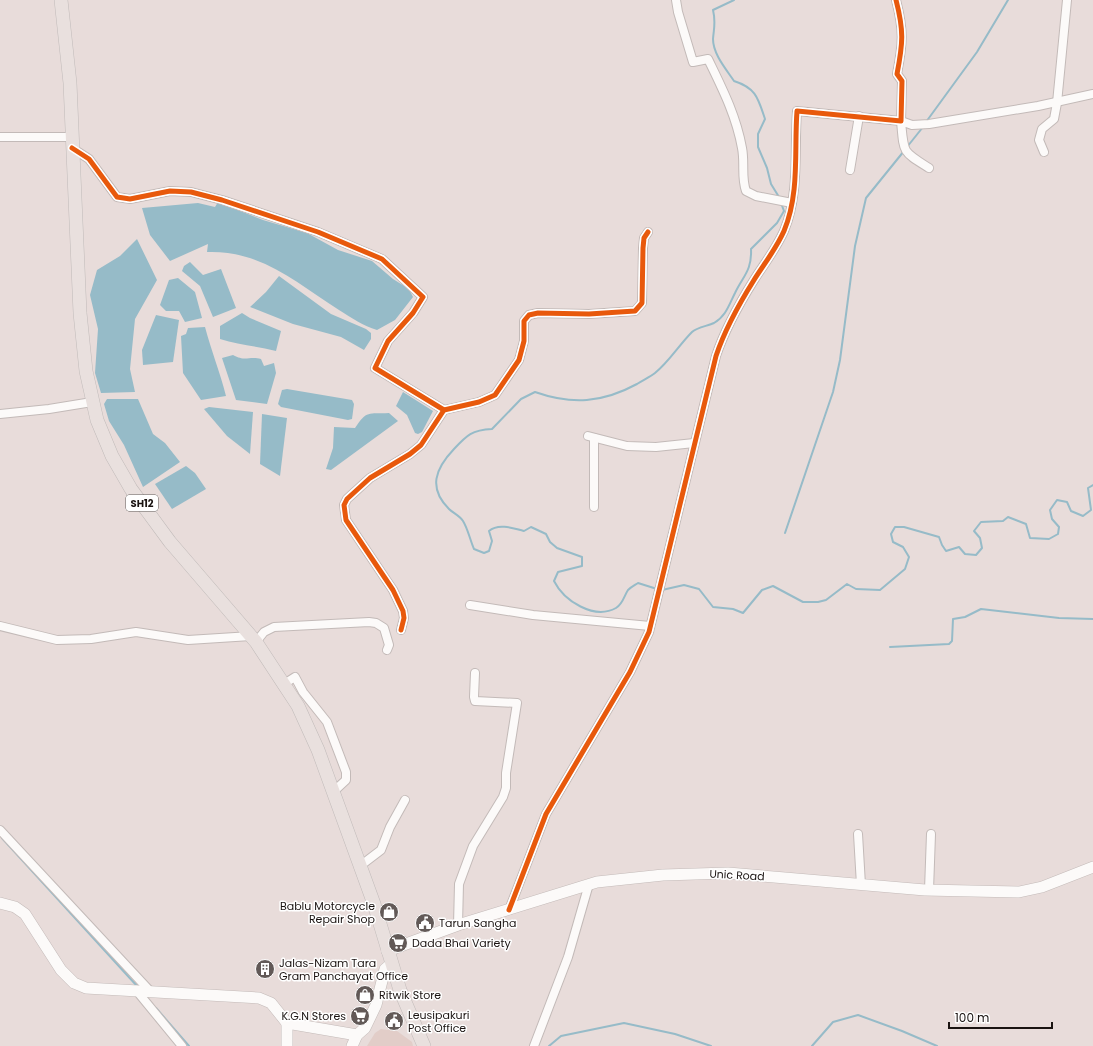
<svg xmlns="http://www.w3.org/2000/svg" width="1093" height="1046" font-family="Poppins,sans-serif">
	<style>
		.built { fill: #e2cdc8 }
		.water { fill: #96bbc8 }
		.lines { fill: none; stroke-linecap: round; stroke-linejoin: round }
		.stream { stroke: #96bbc8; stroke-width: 2 }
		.street-casing { stroke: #c3bab8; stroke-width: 10 }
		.secondary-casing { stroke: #c3bab8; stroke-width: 12 }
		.primary-casing { stroke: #c0bab9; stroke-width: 14 }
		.street { stroke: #fcfaf9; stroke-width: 8 }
		.secondary { stroke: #fcfaf9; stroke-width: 11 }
		.primary { stroke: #e9e0de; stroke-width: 13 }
		.cycleway-casing { stroke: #fff; stroke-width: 8 }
		.cycleway { stroke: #e8590c; stroke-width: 5 }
		.labels { text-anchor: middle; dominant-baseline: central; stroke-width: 3; stroke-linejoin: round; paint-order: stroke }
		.shield { fill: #fff; stroke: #5f5a58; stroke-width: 1 }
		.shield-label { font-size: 10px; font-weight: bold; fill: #1a1311 }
		.street-label { font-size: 11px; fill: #1a1311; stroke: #fff }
		.poi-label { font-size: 11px; fill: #1a1311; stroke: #fff; text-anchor: start }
	</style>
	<rect width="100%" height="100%" fill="#e8dcda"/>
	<!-- built -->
	<polygon class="built" points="381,1029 397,1031 412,1042 413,1046 367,1046 375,1033"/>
	<!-- water -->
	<g class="water">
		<path d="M 218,202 L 263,220 L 307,233 L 338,250 L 372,261 L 393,279 L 409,289 L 413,297 L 395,320 L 377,330 C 363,326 352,318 339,310 C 297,283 261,250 207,252 L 208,244 L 170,261 L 150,235 L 142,208 L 198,203 L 215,207 Z"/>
		<polygon points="137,239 157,280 135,319 130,369 135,392 101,393 95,373 98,329 90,295 97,270 120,256"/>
		<polygon points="190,262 203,275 221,269 236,308 213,317 200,286 182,271 184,266"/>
		<polygon points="279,276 331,314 366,329 371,333 371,339 364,350 341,337 293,324 250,307 266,292"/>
		<polygon points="178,278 195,292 202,318 185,322 179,311 166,311 160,305 169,280"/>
		<path d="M 242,313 L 250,318 L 281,331 L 276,351 C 257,346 238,345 220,339 L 220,326 Z"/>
		<polygon points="156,315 179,320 173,362 143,365 142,350"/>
		<path d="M 205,327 C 211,350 220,372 226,396 L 201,400 L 183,373 L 181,336 L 186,334 L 188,328 Z"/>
		<path d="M 233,355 C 246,362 248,356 261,359 L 264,366 L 274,363 L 276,373 L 267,404 L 236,400 L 222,358 Z"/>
		<polygon points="287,389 352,400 354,404 352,419 348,420 281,407 278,404 282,390"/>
		<polygon points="403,392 433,411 422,432 418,434 415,433 407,415 396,406"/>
		<polygon points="107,399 138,399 153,434 165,443 180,462 143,487 124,445 109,421 104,404"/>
		<polygon points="209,407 253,412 250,454 227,436 204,409"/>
		<path d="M 389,413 L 398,421 L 331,470 L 326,469 L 333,448 L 334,427 L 355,428 C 367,410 368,414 389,413 Z"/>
		<polygon points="262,414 287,418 280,476 260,464"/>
		<polygon points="186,466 195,473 206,489 172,509 155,484"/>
	</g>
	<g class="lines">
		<!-- stream -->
		<g class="stream">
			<path d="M 734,0 L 713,10 C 716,22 714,27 713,39 C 713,54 726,69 734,81 C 756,88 758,98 765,119 L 758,134 L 758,147 L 767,168 L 771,184 L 779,197"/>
			<polyline points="926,122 977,52 1008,0"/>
			<polyline points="907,147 923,127"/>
			<polyline points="785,533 833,392 840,360 855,246 866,198 904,151"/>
			<path d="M 657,589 L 638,583 C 635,585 631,587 628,590 C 624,596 623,604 616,608 C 594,620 564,601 554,581 L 558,572 L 582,566 L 582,557 L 557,548 L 550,542 L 546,534 L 531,527 L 524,531 C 513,528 498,523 489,531 L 492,541 L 489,551 L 484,553 L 474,549 C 470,540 468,529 463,521 C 460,516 453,513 449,509 C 428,488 435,469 454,449 C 467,435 472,430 492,429 L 521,399 L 535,392 C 572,405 602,403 637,384 C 643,380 650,377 655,373 C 669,362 679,345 692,332 C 697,327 708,326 714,323 C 726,316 729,305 735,293 C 743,276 752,271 751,249 L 777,223 L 784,211 L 781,203"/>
			<polyline points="662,590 684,585 699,589 713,607 733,609 743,613 762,590 773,586 803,602 818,602 826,600 847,584 856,589 880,590 905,569 909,557 903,547 893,542 891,534 895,527 904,527 939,537 942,545 946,551 959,547 965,554 976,555 982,548 980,538 974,531 981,522 1003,521 1008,517 1026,524 1030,538 1049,539 1058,534 1059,527 1052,519 1050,510 1057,500 1067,502 1071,511 1083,516 1091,510 1088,488 1093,485"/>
			<polyline points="890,647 949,644 952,641 953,619 965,617 981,609 1059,618 1093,619"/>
			<polyline points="2,838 137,986"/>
			<polyline points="156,1008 189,1046"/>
			<polyline points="549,1046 561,1036 624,1023 675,1034 711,1046"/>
			<polyline points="812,1046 833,1022 858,1015 902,1031 937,1046"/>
		</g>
		<defs>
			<g id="street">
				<path d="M 676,0 L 678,12 L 693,62 L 708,59 C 722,88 736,115 742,148 C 745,163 741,177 746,191 L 756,196 L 792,203"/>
				<polyline points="0,137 72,137"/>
				<polyline points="72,148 89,159 117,197 130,199 170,191 191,192 222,200 318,232 382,259 423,297 413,313 388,341 375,368 444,410"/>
				<polyline points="1044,152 1039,140 1042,129 1054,119 1057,103 1067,0"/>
				<path d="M 929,168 C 902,151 904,154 901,121 L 912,125 L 929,124 L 1038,106 L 1093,94"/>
				<polyline points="850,170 859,116"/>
				<polyline points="0,414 49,409 92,402"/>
				<polyline points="588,436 627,446 656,447 694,443"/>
				<polyline points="594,438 594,507"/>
				<polyline points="470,605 533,615 650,626"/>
				<polyline points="0,626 57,640 91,639 136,632 188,640 251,636"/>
				<polyline points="401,630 404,618 403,611 393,590 346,520 344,505 347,499 370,478 410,454 421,445 444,410 479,402 495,395 519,360 524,341 524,321 529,315 538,313 589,314 635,311 642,303 643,248 644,238 648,232"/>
				<polyline points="256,642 264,632 274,627 369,622 376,623 384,628 389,645 387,650"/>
				<polyline points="284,684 295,677 303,692 327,722 346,772 346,780 332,793"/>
				<polyline points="0,830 149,990"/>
				<polyline points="858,834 861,885"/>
				<polyline points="360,866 381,850 390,827 405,800"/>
				<polyline points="929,890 931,834"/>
				<path d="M 509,910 L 546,814 L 630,672 L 649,632 L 716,356 C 725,329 739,304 754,280 C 764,264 776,249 784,231 C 800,193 794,150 797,111 L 901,121 L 902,81 L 897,74 C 903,43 904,31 896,0"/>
				<polyline points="458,925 459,884 473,846 503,797 506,788 506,773 517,703 475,701 474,697 475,673"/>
				<polyline points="136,990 182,1046"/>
				<polyline points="534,1046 568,957 589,884"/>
			</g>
			<g id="secondary">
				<polyline points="0,903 15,907 25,914 61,970 74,983 86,988 259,998 271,1003 287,1023 357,1035"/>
				<polyline points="387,951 458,925 597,882 663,875 728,873 925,890 1019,892 1042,887 1093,867"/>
				<polyline points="287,1023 287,1046"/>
				<polyline points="352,1046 357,1035 365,1028 376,1005 385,969 391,964"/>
			</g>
			<polyline id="primary" points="61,0 70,83 80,313 86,371 97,420 112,456 131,489 170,542 256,642 298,706 318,750 374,904 400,990 424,1046"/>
		</defs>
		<!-- street casing -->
		<use href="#street" class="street-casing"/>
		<!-- secondary casing -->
		<use href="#secondary" class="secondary-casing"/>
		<!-- primary casing -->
		<use href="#primary" class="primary-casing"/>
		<!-- street -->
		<use href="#street" class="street"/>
		<!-- secondary -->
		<use href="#secondary" class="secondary"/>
		<!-- primary -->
		<use href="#primary" class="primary"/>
		<defs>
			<g id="cycleway">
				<polyline points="72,148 89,159 117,197 130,199 170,191 191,192 222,200 318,232 382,259 423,297 413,313 388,341 375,368 444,410"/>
				<polyline points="401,630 404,618 403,611 393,590 346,520 344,505 347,499 370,478 410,454 421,445 444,410 479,402 495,395 519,360 524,341 524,321 529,315 538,313 589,314 635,311 642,303 643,248 644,238 648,232"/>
				<path d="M 509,910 L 546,814 L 630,672 L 649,632 L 716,356 C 725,329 739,304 754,280 C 764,264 776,249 784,231 C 800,193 794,150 797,111 L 901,121 L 902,81 L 897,74 C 903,43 904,31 896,0"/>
			</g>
		</defs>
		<!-- cycleway casing -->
		<use href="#cycleway" class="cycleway-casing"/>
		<!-- cycleway -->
		<use href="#cycleway" class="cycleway"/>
	</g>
	<!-- icons -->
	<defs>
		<symbol id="shop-disc" viewBox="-11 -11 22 22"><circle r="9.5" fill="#625957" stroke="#fff"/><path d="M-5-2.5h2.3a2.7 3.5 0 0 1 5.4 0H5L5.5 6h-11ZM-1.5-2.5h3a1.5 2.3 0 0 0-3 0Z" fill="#fff"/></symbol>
		<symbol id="civic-disc" viewBox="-11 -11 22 22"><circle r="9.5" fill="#625957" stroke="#fff"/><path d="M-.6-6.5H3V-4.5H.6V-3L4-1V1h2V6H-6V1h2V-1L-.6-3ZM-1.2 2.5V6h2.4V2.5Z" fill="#fff"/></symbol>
		<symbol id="supermarket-disc" viewBox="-11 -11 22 22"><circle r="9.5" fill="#625957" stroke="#fff"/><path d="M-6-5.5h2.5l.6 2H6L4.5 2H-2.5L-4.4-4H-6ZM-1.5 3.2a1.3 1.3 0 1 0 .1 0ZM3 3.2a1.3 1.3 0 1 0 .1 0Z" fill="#fff"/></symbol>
		<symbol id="building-disc" viewBox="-11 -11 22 22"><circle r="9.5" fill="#625957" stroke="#fff"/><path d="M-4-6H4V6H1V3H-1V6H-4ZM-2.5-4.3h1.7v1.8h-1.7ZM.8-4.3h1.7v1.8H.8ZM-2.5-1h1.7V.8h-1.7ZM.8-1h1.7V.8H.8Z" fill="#fff"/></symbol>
	</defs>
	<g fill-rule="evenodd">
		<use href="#shop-disc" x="378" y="901" width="22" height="22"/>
		<use href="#civic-disc" x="414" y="912" width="22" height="22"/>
		<use href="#supermarket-disc" x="387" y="932" width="22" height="22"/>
		<use href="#building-disc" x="254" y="958" width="22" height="22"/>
		<use href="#shop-disc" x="354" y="984" width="22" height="22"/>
		<use href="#supermarket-disc" x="349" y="1005" width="22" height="22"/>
		<use href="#civic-disc" x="383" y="1010" width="22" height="22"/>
	</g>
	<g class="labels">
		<!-- shield labels -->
		<rect class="shield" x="126" y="495" width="32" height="16" rx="3"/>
		<g class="shield-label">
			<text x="142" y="503">SH12</text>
		</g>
		<!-- street labels -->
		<g class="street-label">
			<text transform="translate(737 875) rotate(3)">Unic Road</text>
		</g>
		<!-- poi labels -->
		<g class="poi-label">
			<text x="375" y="906" text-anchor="end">Bablu Motorcycle<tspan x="375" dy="13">Repair Shop</tspan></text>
			<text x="439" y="923">Tarun Sangha</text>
			<text x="412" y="943">Dada Bhai Variety</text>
			<text x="279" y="963">Jalas-Nizam Tara<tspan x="279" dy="13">Gram Panchayat Office</tspan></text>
			<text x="379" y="995">Ritwik Store</text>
			<text x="408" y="1015">Leusipakuri<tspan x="408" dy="13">Post Office</tspan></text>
			<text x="346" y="1016" text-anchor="end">K.G.N Stores</text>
		</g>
	</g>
	<!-- scale -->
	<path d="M949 1022v6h103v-6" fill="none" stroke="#1a1311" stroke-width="2"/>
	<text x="955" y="1022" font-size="12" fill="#1a1311" stroke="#ffffff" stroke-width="3" paint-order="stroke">100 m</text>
</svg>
